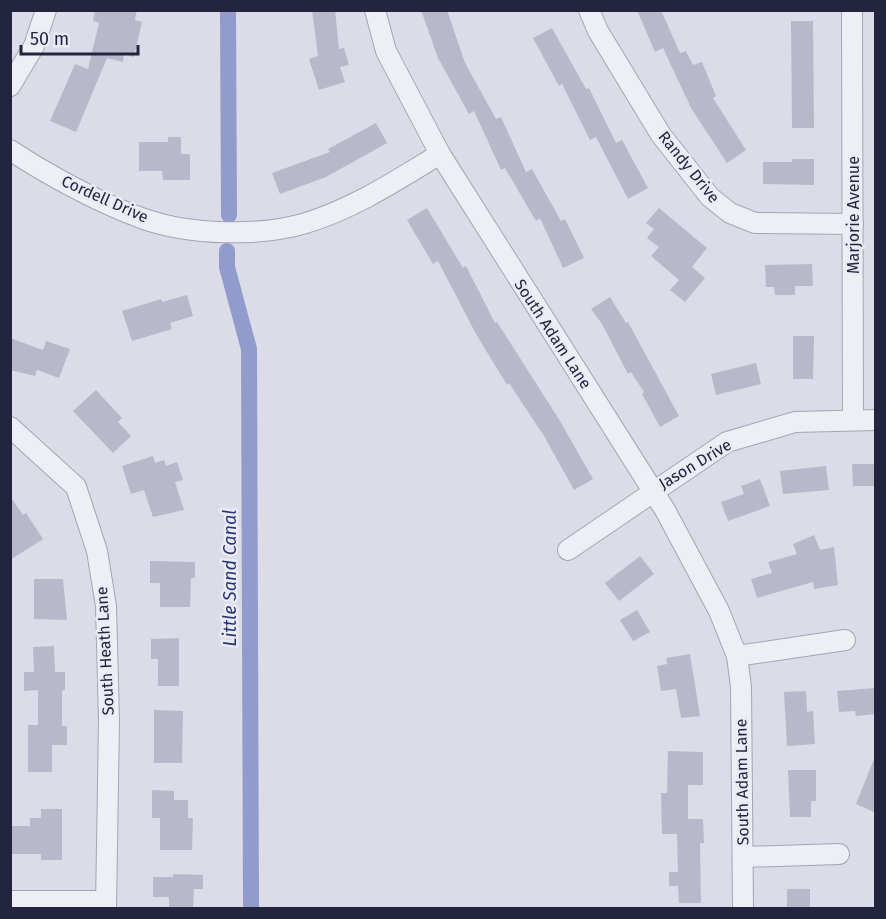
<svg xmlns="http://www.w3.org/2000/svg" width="886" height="919" font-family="'Fira Sans',sans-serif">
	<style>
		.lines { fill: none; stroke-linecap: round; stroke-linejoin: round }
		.canal { stroke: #919bcc; stroke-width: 16 }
		.building { fill: #b7b9ca }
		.minor-casing { stroke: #a4a5b4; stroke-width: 22 }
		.minor { stroke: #eeeef5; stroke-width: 20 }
		.labels { text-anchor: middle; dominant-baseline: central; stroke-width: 5; stroke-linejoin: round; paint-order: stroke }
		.street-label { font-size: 16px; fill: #23253e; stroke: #eaebf5 }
		.water-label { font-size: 18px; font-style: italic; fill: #293476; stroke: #eaebf5 }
	</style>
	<rect width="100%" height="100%" fill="#dbdce7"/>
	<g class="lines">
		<!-- canal -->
		<g class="canal">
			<polyline points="228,10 229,215"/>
			<polyline points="227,251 227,267 249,349 251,908"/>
		</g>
	</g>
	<!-- building -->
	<g class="building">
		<polygon points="95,10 137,10 135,20 142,22 134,57 124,54 123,62 107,58 76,132 50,121 75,64 88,69 99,23 93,21"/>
		<polygon points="312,10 335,10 339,49 344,48 349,65 340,67 345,82 319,90 309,59 318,56"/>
		<polygon points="421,10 447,10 465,63 496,119 501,117 526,172 532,169 561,221 565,219 584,258 563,268 540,218 536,221 505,168 501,170 474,111 469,114 438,58"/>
		<polygon points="637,10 661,10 680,53 686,51 693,65 702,62 716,96 713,98 746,150 727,163 691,108 663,48 655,52"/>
		<polygon points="791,21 813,21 814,128 792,128"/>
		<polygon points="552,28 586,89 589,88 616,143 622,140 648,188 628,199 596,137 590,140 562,84 559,86 533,38"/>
		<polygon points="376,123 387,143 326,177 280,194 272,173 330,152 328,149"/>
		<polygon points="168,137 181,137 181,154 190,154 190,180 163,180 162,171 139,171 139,142 168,142"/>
		<polygon points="792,159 814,159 814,185 763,184 763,162 792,162"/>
		<polygon points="427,208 463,268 466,266 495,323 497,322 560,421 593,479 574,490 544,436 509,383 507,385 476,334 438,261 433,264 407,220"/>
		<polygon points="659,208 707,248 692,267 705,278 685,302 670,290 679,280 651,256 659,247 647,238 654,229 646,223"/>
		<polygon points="812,264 813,286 795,286 795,295 775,295 774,287 766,287 765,265"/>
		<polygon points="187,295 193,316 170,323 172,329 132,341 122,311 161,299 162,302"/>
		<polygon points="610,297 626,323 628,322 679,416 660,427 642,394 644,392 631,372 628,374 602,324 591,309"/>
		<polygon points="793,336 814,336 813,379 793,379"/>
		<polygon points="10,338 43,350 46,341 70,349 59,378 37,370 35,376 10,370"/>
		<polygon points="756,363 761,384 716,395 711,374"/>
		<polygon points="96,390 122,418 118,422 131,436 113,453 73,411"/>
		<polygon points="153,456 155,463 164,460 166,466 177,462 183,480 175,482 184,510 153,517 144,490 131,494 122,466"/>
		<polygon points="852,464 876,464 876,486 853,486"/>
		<polygon points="826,466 829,490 783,494 780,471"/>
		<polygon points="760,479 770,506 728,521 721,502 744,494 741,486"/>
		<polygon points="10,496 23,515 26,513 43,539 10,560"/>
		<polygon points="814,535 820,550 834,547 838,585 814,589 813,582 757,598 751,579 772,573 768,562 797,554 793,544"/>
		<polygon points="640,556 654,574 619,601 605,583"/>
		<polygon points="150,561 195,562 195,578 191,578 190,607 160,607 160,583 150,583"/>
		<polygon points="34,579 63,579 67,620 34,619"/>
		<polygon points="637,610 650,632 633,641 620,620"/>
		<polygon points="179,638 179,686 158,686 158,659 151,659 151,639"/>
		<polygon points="54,646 55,672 65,672 65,690 62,691 62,726 67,726 67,745 52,745 52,772 28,772 28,725 38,725 38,690 24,691 24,672 34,672 33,647"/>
		<polygon points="690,654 700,716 681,718 676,689 661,691 657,666 667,664 666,658"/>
		<polygon points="876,688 876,714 856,716 855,711 839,712 837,691"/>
		<polygon points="806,691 807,712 813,711 815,744 787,746 784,692"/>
		<polygon points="154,710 183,711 182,763 154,763"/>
		<polygon points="668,751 703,752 703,785 688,785 688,819 703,819 704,843 700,843 701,903 679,903 678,886 669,886 669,872 678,872 677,834 662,834 661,793 667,793"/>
		<polygon points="876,754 876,813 856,804"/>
		<polygon points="788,770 816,770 816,801 811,801 811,817 790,817"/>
		<polygon points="152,790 174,791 174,800 188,800 188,818 193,818 192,850 160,850 160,818 152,818"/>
		<polygon points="41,809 62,809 62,860 41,860 41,854 10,854 10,826 30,826 30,818 41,818"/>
		<polygon points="173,874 203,875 203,889 194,889 193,909 169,909 169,897 153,897 153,877 173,877"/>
		<rect x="787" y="889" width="23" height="20"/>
	</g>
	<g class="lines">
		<defs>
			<g id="minor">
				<polyline points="375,10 386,51 440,154 665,510 719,611 737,656 741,687 743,908"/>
				<polyline points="589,10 598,31 661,135 710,197 730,213 755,223 853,224"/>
				<polyline points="852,10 853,419"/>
				<polyline points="10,86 34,46 46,10"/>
				<path d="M 10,150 C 48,175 101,204 144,219 C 190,235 259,237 306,223 C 355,208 397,180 440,154"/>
				<polyline points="10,427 76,487 97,551 106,606 109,721 106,908"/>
				<polyline points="568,550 727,442 795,422 876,420"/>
				<polyline points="737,656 845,640"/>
				<polyline points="743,857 839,854"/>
				<polyline points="10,901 106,901"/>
			</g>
		</defs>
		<!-- minor casing -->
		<use href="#minor" class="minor-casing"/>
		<!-- minor -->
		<use href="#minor" class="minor"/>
	</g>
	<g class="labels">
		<!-- street labels -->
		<g class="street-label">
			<text transform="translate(689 167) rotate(51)">Randy Drive</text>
			<text transform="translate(105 199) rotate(24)">Cordell Drive</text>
			<text transform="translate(853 215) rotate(-90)">Marjorie Avenue</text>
			<text transform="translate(553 334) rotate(57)">South Adam Lane</text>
			<text transform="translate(695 464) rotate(-31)">Jason Drive</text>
			<text transform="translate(105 651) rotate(-93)">South Heath Lane</text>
			<text transform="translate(742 782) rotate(-91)">South Adam Lane</text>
		</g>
		<!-- water labels -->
		<g class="water-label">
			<text transform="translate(230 578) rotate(-90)">Little Sand Canal</text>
		</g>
	</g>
	<!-- border -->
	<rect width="886" height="919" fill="none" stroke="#23253e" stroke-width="24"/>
	<!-- scale -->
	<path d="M21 45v9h117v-9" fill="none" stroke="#23253e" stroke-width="3"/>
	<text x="30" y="45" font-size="18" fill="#23253e" stroke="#eaebf5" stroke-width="4.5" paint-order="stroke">50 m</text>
</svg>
